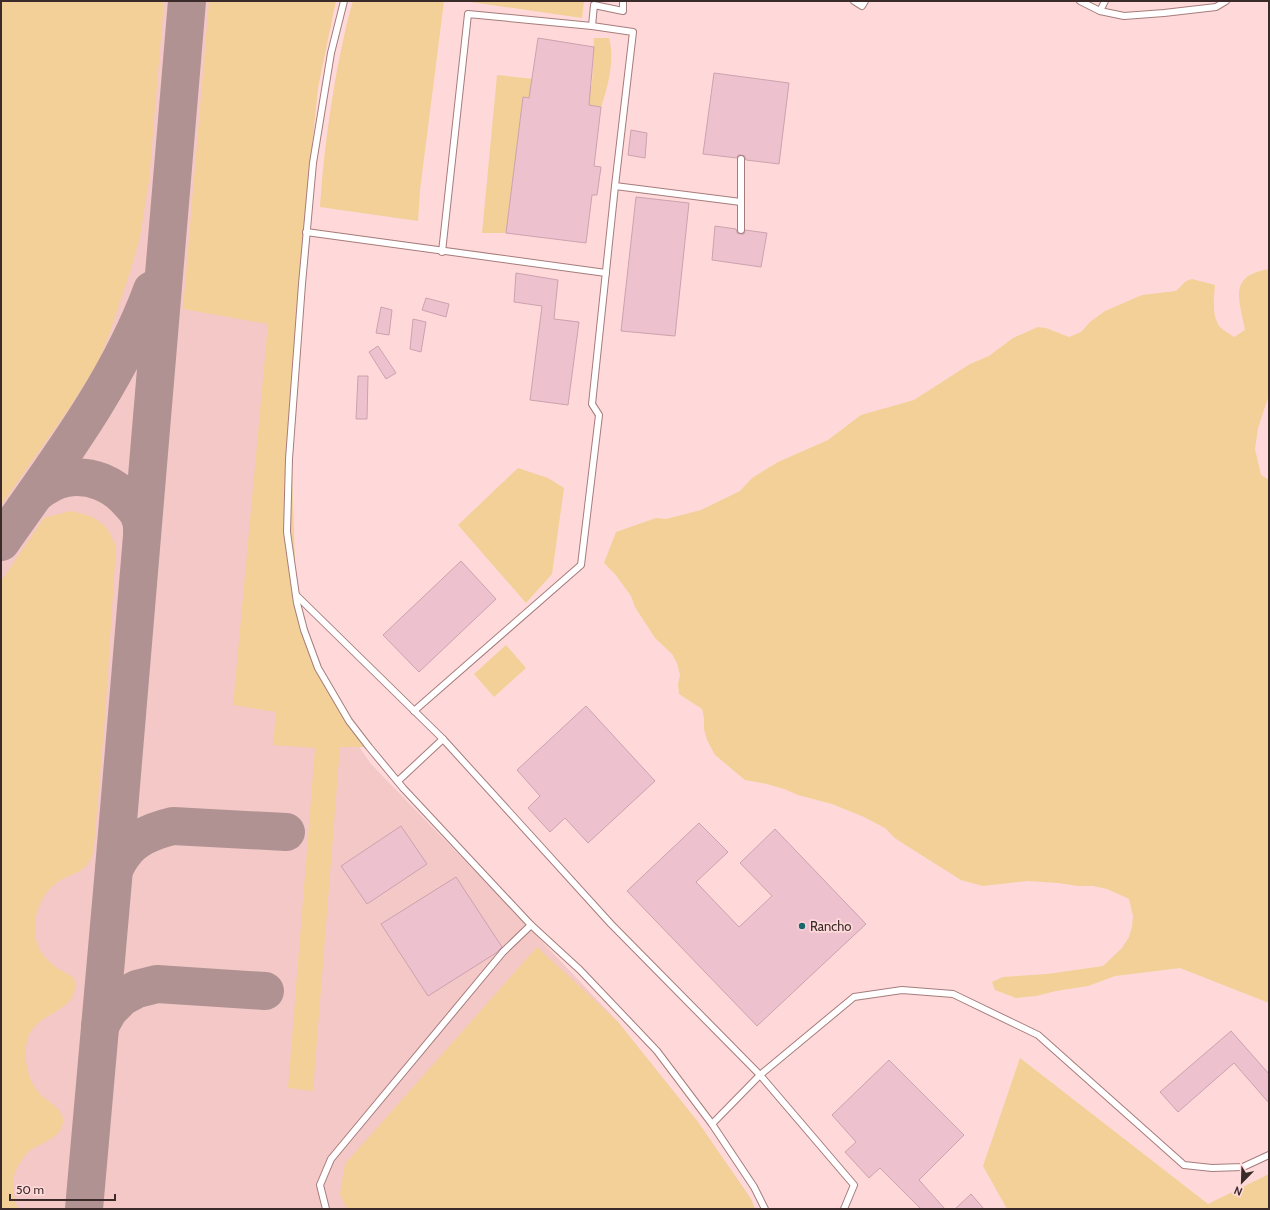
<svg xmlns="http://www.w3.org/2000/svg" width="1270" height="1210" font-family="Cabin,sans-serif">
	<style>
		.built { fill: #f3c8c7 }
		.green { fill: #f2d097 }
		.lines { fill: none; stroke-linecap: round; stroke-linejoin: round }
		.taxiway { stroke: #b09292; stroke-width: 38 }
		.building { fill: #edc1cd; stroke: #cca2ae }
		.lane-casing { stroke: #a67c7b; stroke-width: 8 }
		.lane { stroke: #fff; stroke-width: 6 }
		.poi-dot { fill: #19676b; stroke: #ffd9d9; stroke-width: 1.5 }
		.labels { text-anchor: middle; dominant-baseline: central; stroke-width: 3.5; stroke-linejoin: round; paint-order: stroke }
		.poi-label { font-size: 13px; fill: #3b2a2a; stroke: #ffd9d9; text-anchor: start }
	</style>
	<rect width="100%" height="100%" fill="#ffd9d9"/>
	<!-- built -->
	<polygon class="built" points="1,1 314,1 282,562 316,685 371,764 502,899 618,1022 698,1122 751,1199 755,1209 1,1209"/>
	<!-- green -->
	<g class="green">
		<polygon points="1,1 164,1 149,180 140,237 131,269 110,332 98,362 70,407 1,505"/>
		<polygon points="209,1 336,1 318,88 303,234 291,438 296,594 318,668 369,747 340,747 313,1091 288,1088 315,748 273,745 276,712 233,705 268,324 183,309"/>
		<path d="M 353,1 L 444,1 L 420,190 L 418,221 L 320,207 C 323,160 329,115 337,70 C 342,46 346,24 353,1 Z"/>
		<polygon points="464,1 584,1 582,18"/>
		<path d="M 594,38 L 609,38 C 615,59 608,87 601,107 L 523,97 L 506,233 L 482,233 L 497,75 L 592,85 Z"/>
		<path d="M 1269,269 L 1269,395 L 1258,428 L 1255,449 L 1261,475 L 1269,480 L 1269,1003 L 1180,968 L 1115,976 L 1088,986 L 1056,991 L 1036,996 L 1016,998 L 995,990 L 992,982 L 1003,977 L 1047,974 L 1103,966 L 1122,948 L 1129,937 L 1132,927 L 1133,916 L 1129,899 L 1107,889 L 1093,886 L 1078,886 L 1058,883 L 1028,881 L 983,886 L 961,880 L 896,839 L 885,828 L 864,817 L 832,804 L 798,795 L 784,789 L 767,784 L 745,780 L 715,755 L 707,740 L 704,729 L 704,718 L 702,709 L 679,694 L 678,684 L 680,675 L 677,663 L 672,654 L 655,638 L 635,607 L 631,596 L 615,574 L 604,563 L 616,532 L 656,518 L 666,519 L 701,510 L 740,491 L 752,478 L 778,462 L 828,440 L 861,415 L 914,400 L 970,364 L 989,356 L 1013,338 L 1038,327 L 1046,328 L 1069,337 L 1081,332 L 1090,322 L 1105,311 L 1142,295 L 1176,291 L 1186,281 L 1192,279 L 1215,285 C 1214,298 1211,317 1221,328 C 1224,331 1230,334 1234,337 L 1245,330 C 1239,298 1228,276 1269,269 Z"/>
		<polygon points="518,468 548,478 564,488 552,574 526,603 458,525"/>
		<path d="M 70,511 C 95,516 107,521 116,547 L 105,716 L 94,846 C 91,874 73,871 55,884 C 35,900 27,935 44,956 C 52,966 63,971 74,978 C 82,1013 38,1009 28,1038 C 22,1056 28,1083 41,1095 C 49,1103 64,1109 63,1122 C 61,1139 40,1143 29,1151 C 25,1154 23,1159 20,1163 C 10,1178 12,1193 18,1209 L 1,1209 L 1,581 L 44,518 Z"/>
		<polygon points="506,645 526,668 494,697 474,674"/>
		<polygon points="537,947 618,1022 698,1122 751,1199 755,1209 347,1209 340,1194 345,1164"/>
		<polygon points="1020,1058 1208,1204 1269,1174 1269,1209 1007,1209 983,1166"/>
	</g>
	<g class="lines">
		<!-- taxiway -->
		<g class="taxiway">
			<path d="M 36,493 C 45,486 55,480 66,478 C 91,474 114,484 130,503 C 134,507 139,513 140,518 C 142,522 142,527 142,530"/>
			<path d="M 1,542 C 57,462 118,382 152,290"/>
			<path d="M 114,869 C 117,864 120,858 124,853 C 135,837 156,830 173,826 L 286,832"/>
			<polyline points="100,1026 109,1010 122,997 137,989 157,984 265,991"/>
			<polyline points="84,1209 114,869 187,1"/>
		</g>
	</g>
	<!-- building -->
	<g class="building">
		<polygon points="538,38 594,47 589,105 601,107 594,166 601,167 597,195 592,195 586,243 506,233 523,97 529,98"/>
		<polygon points="714,73 789,83 779,164 746,160 745,156 741,155 738,155 737,158 703,154"/>
		<polygon points="631,130 647,133 645,158 628,155"/>
		<polygon points="636,197 689,203 675,336 621,331"/>
		<polygon points="715,226 736,229 737,233 741,234 744,234 745,230 767,233 761,267 712,260"/>
		<polygon points="516,273 558,280 554,319 579,322 568,405 530,400 542,306 514,302"/>
		<polygon points="426,298 449,304 446,317 422,310"/>
		<polygon points="381,307 392,310 389,335 376,333"/>
		<polygon points="413,319 426,322 421,352 410,349"/>
		<polygon points="378,346 396,373 386,379 369,352"/>
		<polygon points="358,376 368,376 367,419 356,419"/>
		<polygon points="461,561 496,599 419,672 383,635"/>
		<polygon points="586,706 655,781 588,843 565,818 550,832 528,808 540,796 517,770"/>
		<polygon points="699,823 728,852 696,882 739,927 772,896 740,863 775,829 866,924 757,1026 627,891"/>
		<polygon points="401,826 427,864 367,904 341,866"/>
		<polygon points="456,877 502,947 496,953 428,996 381,924"/>
		<polygon points="1231,1031 1269,1074 1269,1103 1234,1063 1178,1112 1160,1092"/>
		<polygon points="889,1060 964,1135 919,1180 945,1209 921,1209 880,1168 869,1178 845,1152 856,1142 832,1115"/>
		<polygon points="971,1194 984,1209 955,1209"/>
	</g>
	<g class="lines">
		<defs>
			<g id="lane">
				<polyline points="344,1 331,53 313,163 302,284 289,459 287,532 297,603 304,630 318,668 349,721 369,747 403,788 531,925 580,970 657,1051 712,1124 754,1187 765,1209"/>
				<polyline points="854,1 862,6 865,1"/>
				<polyline points="1080,1 1100,11 1124,16 1164,13 1216,7 1226,1"/>
				<polyline points="1100,11 1105,1"/>
				<polyline points="592,26 594,5 623,11 623,2"/>
				<polyline points="615,186 741,202"/>
				<polyline points="741,230 741,159"/>
				<polyline points="306,232 606,273"/>
				<polyline points="296,595 443,739 398,781"/>
				<polyline points="414,711 581,565 599,415 592,404 615,186 633,32 592,26 468,14 442,252"/>
				<polyline points="443,739 611,924 760,1075 854,1185 844,1209"/>
				<polyline points="712,1124 760,1075 854,997 902,990 953,994 1038,1035 1184,1165 1212,1168 1243,1167 1269,1155"/>
				<polyline points="326,1209 320,1185 331,1159 503,952 531,925"/>
			</g>
		</defs>
		<!-- lane casing -->
		<use href="#lane" class="lane-casing"/>
		<!-- lane -->
		<use href="#lane" class="lane"/>
	</g>
	<!-- markers -->
	<circle class="poi-dot" cx="802" cy="926" r="4"/>
	<g class="labels">
		<!-- poi labels -->
		<g class="poi-label">
			<text x="810" y="926">Rancho</text>
		</g>
	</g>
	<!-- border -->
	<rect width="1270" height="1210" fill="none" stroke="#3b2a2a" stroke-width="4"/>
	<!-- north arrow -->
	<g transform="translate(1242 1182) rotate(203)" stroke="#ffd9d9" stroke-width="3" paint-order="stroke">
	<path d="M0-3L7 15L0 10L-7 15Z" fill="#3b2a2a"/>
	<text y="-6" font-size="11" font-weight="bold" text-anchor="middle" fill="#3b2a2a">N</text>
	</g>
	<!-- scale -->
	<path d="M10 1194v6h105v-6" fill="none" stroke="#3b2a2a" stroke-width="2"/>
	<text x="16" y="1194" font-size="12" fill="#3b2a2a" stroke="#ffd9d9" stroke-width="3" paint-order="stroke">50 m</text>
</svg>
